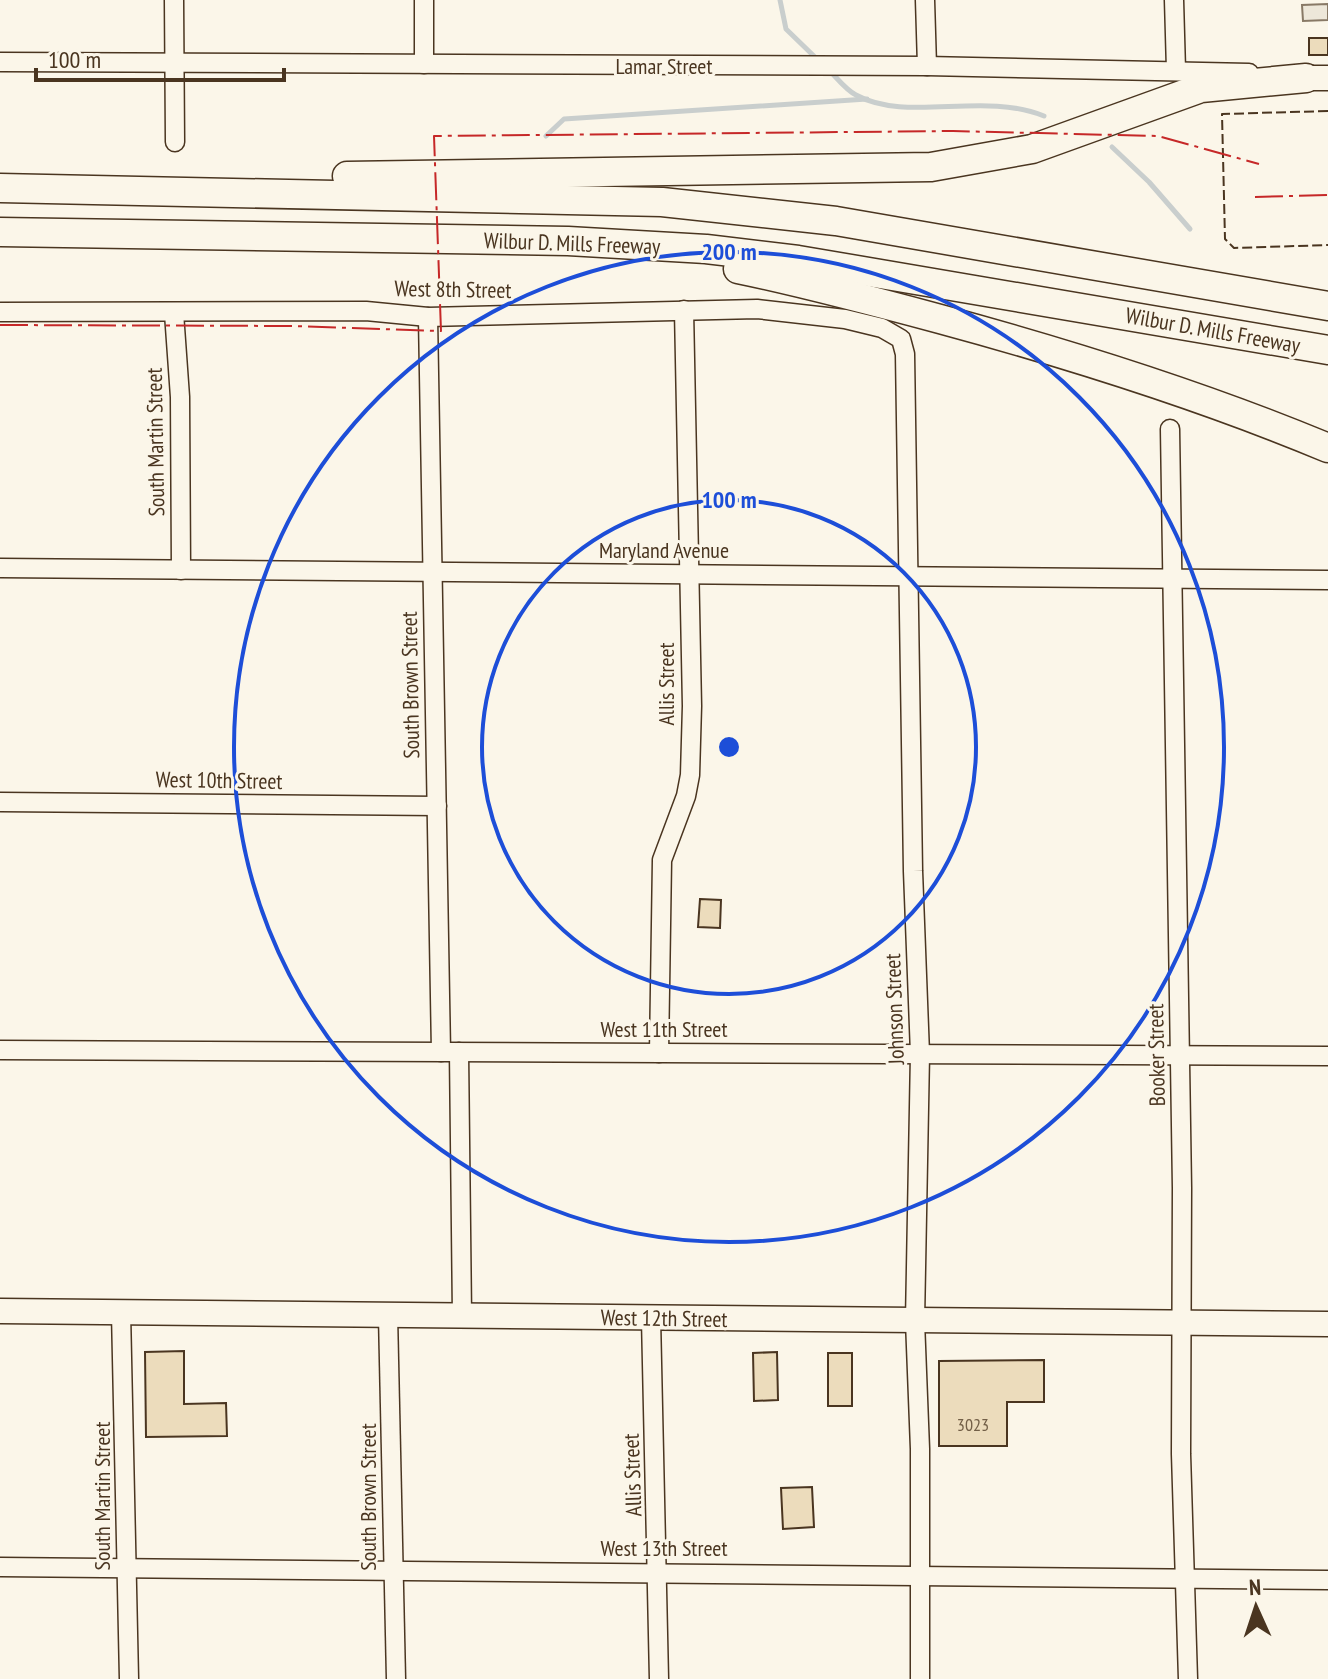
<svg xmlns="http://www.w3.org/2000/svg" width="1328" height="1679" font-family="'PT Sans Narrow',sans-serif">
	<style>
		.parking { fill: #ede7d9; stroke: #887966; stroke-width: 2 }
		.lines { fill: none; stroke-linecap: round; stroke-linejoin: round }
		.stream { stroke: #c9cecd; stroke-width: 5 }
		.building { fill: #ecdcbc; stroke: #4a3520; stroke-width: 2 }
		.minor-casing { stroke: #4a3520; stroke-width: 21 }
		.major-casing { stroke: #4a3520; stroke-width: 27 }
		.highway-casing { stroke: #4a3520; stroke-width: 31 }
		.minor { stroke: #fbf6e9; stroke-width: 18 }
		.major { stroke: #fbf6e9; stroke-width: 24 }
		.highway { stroke: #fbf6e9; stroke-width: 28 }
		.fence { stroke: #4a3520; stroke-width: 2; stroke-dasharray: 10 4; stroke-linecap: butt }
		.power { stroke: #c62828; stroke-width: 2; stroke-dasharray: 28 6 4 6; stroke-linecap: butt }
		.ring { fill: none; stroke: #1d4ed8; stroke-width: 4 }
		.labels { text-anchor: middle; dominant-baseline: central; stroke-width: 6; stroke-linejoin: round; paint-order: stroke }
		.number-label { font-size: 18px; fill: #725f47 }
		.street-label { font-size: 22px; fill: #4a3520; stroke: #fbf6e9 }
		.centre { fill: #1d4ed8; stroke: #fbf6e9; stroke-width: 4 }
		.ring-label { font-size: 24px; text-anchor: middle; font-weight: bold; fill: #1d4ed8; stroke: #fbf6e9; stroke-width: 6; stroke-linejoin: round; paint-order: stroke }
	</style>
	<rect width="100%" height="100%" fill="#fbf6e9"/>
	<!-- parking -->
	<polygon class="parking" points="1328,4 1328,20 1303,21 1302,5"/>
	<g class="lines">
		<!-- stream -->
		<g class="stream">
			<polyline points="780,0 786,29 819,61"/>
			<path d="M 829,70 C 837,78 846,90 856,95 C 907,123 983,91 1044,116"/>
			<polyline points="546,136 564,119 867,99"/>
			<polyline points="1112,147 1149,182 1190,229"/>
		</g>
	</g>
	<!-- building -->
	<g class="building">
		<rect x="1309" y="38" width="19" height="17"/>
		<polygon points="700,899 721,900 720,928 698,927"/>
		<polygon points="184,1351 184,1404 226,1403 227,1436 146,1437 145,1352"/>
		<polygon points="777,1352 778,1400 754,1401 753,1353"/>
		<rect x="828" y="1353" width="24" height="53"/>
		<polygon points="1044,1360 1044,1402 1007,1402 1007,1446 939,1446 939,1361"/>
		<polygon points="812,1487 814,1527 783,1529 781,1488"/>
	</g>
	<g class="lines">
		<defs>
			<g id="minor">
				<polyline points="174,0 175,142"/>
				<polyline points="424,0 424,64"/>
				<polyline points="925,0 927,66"/>
				<polyline points="1174,0 1176,70"/>
				<polyline points="0,62 927,66 1249,73"/>
				<polyline points="0,312 366,311 428,317 757,309 845,319 882,328 901,339 905,354 913,871 920,1054 915,1321 920,1449 920,1679"/>
				<polyline points="174,313 180,397 181,570"/>
				<polyline points="428,317 441,1052"/>
				<polyline points="1170,429 1182,1188 1181,1454 1188,1679"/>
				<polyline points="0,568 1328,580"/>
				<polyline points="0,802 437,806"/>
				<polyline points="0,1050 1328,1056"/>
				<polyline points="459,1052 462,1316"/>
				<polyline points="659,1053 662,860 686,796 690,775 692,706 684,310"/>
				<polyline points="121,1312 129,1679"/>
				<polyline points="388,1315 396,1679"/>
				<polyline points="651,1318 659,1679"/>
				<polyline points="0,1567 1328,1580"/>
			</g>
			<g id="major">
				<polyline points="1306,78 1328,78"/>
				<polyline points="0,1311 1328,1324"/>
			</g>
			<g id="highway">
				<polyline points="347,176 931,167 1032,149 1201,88 1306,78"/>
				<polyline points="0,188 662,202 836,221 1328,306"/>
				<polyline points="0,232 568,241 706,249 798,260 1328,350"/>
				<path d="M 738,269 C 806,283 873,301 940,319 C 1073,355 1201,395 1328,448"/>
			</g>
		</defs>
		<!-- minor casing -->
		<use href="#minor" class="minor-casing"/>
		<!-- major casing -->
		<use href="#major" class="major-casing"/>
		<!-- highway casing -->
		<use href="#highway" class="highway-casing"/>
		<!-- minor -->
		<use href="#minor" class="minor"/>
		<!-- major -->
		<use href="#major" class="major"/>
		<!-- highway -->
		<use href="#highway" class="highway"/>
		<!-- fence -->
		<polyline class="fence" points="1328,111 1222,114 1225,239 1234,248 1328,245"/>
		<!-- power -->
		<g class="power">
			<polyline points="1255,197 1328,195"/>
			<polyline points="0,325 293,326 441,331 434,136 953,131 1158,136 1259,164"/>
		</g>
	</g>
	<!-- distance rings -->
	<g class="ring">
		<circle cx="729" cy="747" r="247"/>
		<circle cx="729" cy="747" r="495"/>
	</g>
	<g class="labels">
		<!-- number labels -->
		<g class="number-label">
			<text x="973" y="1424">3023</text>
		</g>
		<!-- street labels -->
		<g class="street-label">
			<text x="664" y="66">Lamar Street</text>
			<text transform="translate(572 243) rotate(2)">Wilbur D. Mills Freeway</text>
			<text transform="translate(453 289) rotate(1)">West 8th Street</text>
			<text transform="translate(1213 330) rotate(10)">Wilbur D. Mills Freeway</text>
			<text transform="translate(155 442) rotate(-91)">South Martin Street</text>
			<text x="664" y="550">Maryland Avenue</text>
			<text transform="translate(666 684) rotate(-90)">Allis Street</text>
			<text transform="translate(410 685) rotate(-91)">South Brown Street</text>
			<text transform="translate(219 780) rotate(1)">West 10th Street</text>
			<text transform="translate(894 1009) rotate(-92)">Johnson Street</text>
			<text x="664" y="1029">West 11th Street</text>
			<text transform="translate(1156 1055) rotate(-91)">Booker Street</text>
			<text transform="translate(664 1318) rotate(1)">West 12th Street</text>
			<text transform="translate(632 1475) rotate(-92)">Allis Street</text>
			<text transform="translate(102 1496) rotate(-90)">South Martin Street</text>
			<text transform="translate(368 1497) rotate(-90)">South Brown Street</text>
			<text x="664" y="1548">West 13th Street</text>
		</g>
	</g>
	<circle cx="729" cy="747" r="12" class="centre"/>
	<g class="ring-label">
		<text x="729" y="260">200 m</text>
		<text x="729" y="508">100 m</text>
	</g>
	<!-- north arrow -->
	<g transform="translate(1256 1607) rotate(357)" stroke="#fbf6e9" stroke-width="6" paint-order="stroke">
	<path d="M0-6L14 30L0 20L-14 30Z" fill="#4a3520"/>
	<text y="-12" font-size="22" font-weight="bold" text-anchor="middle" fill="#4a3520">N</text>
	</g>
	<!-- scale -->
	<path d="M36 68v12h248v-12" fill="none" stroke="#4a3520" stroke-width="4"/>
	<text x="48" y="68" font-size="24" fill="#4a3520" stroke="#fbf6e9" stroke-width="6" paint-order="stroke">100 m</text>
</svg>
